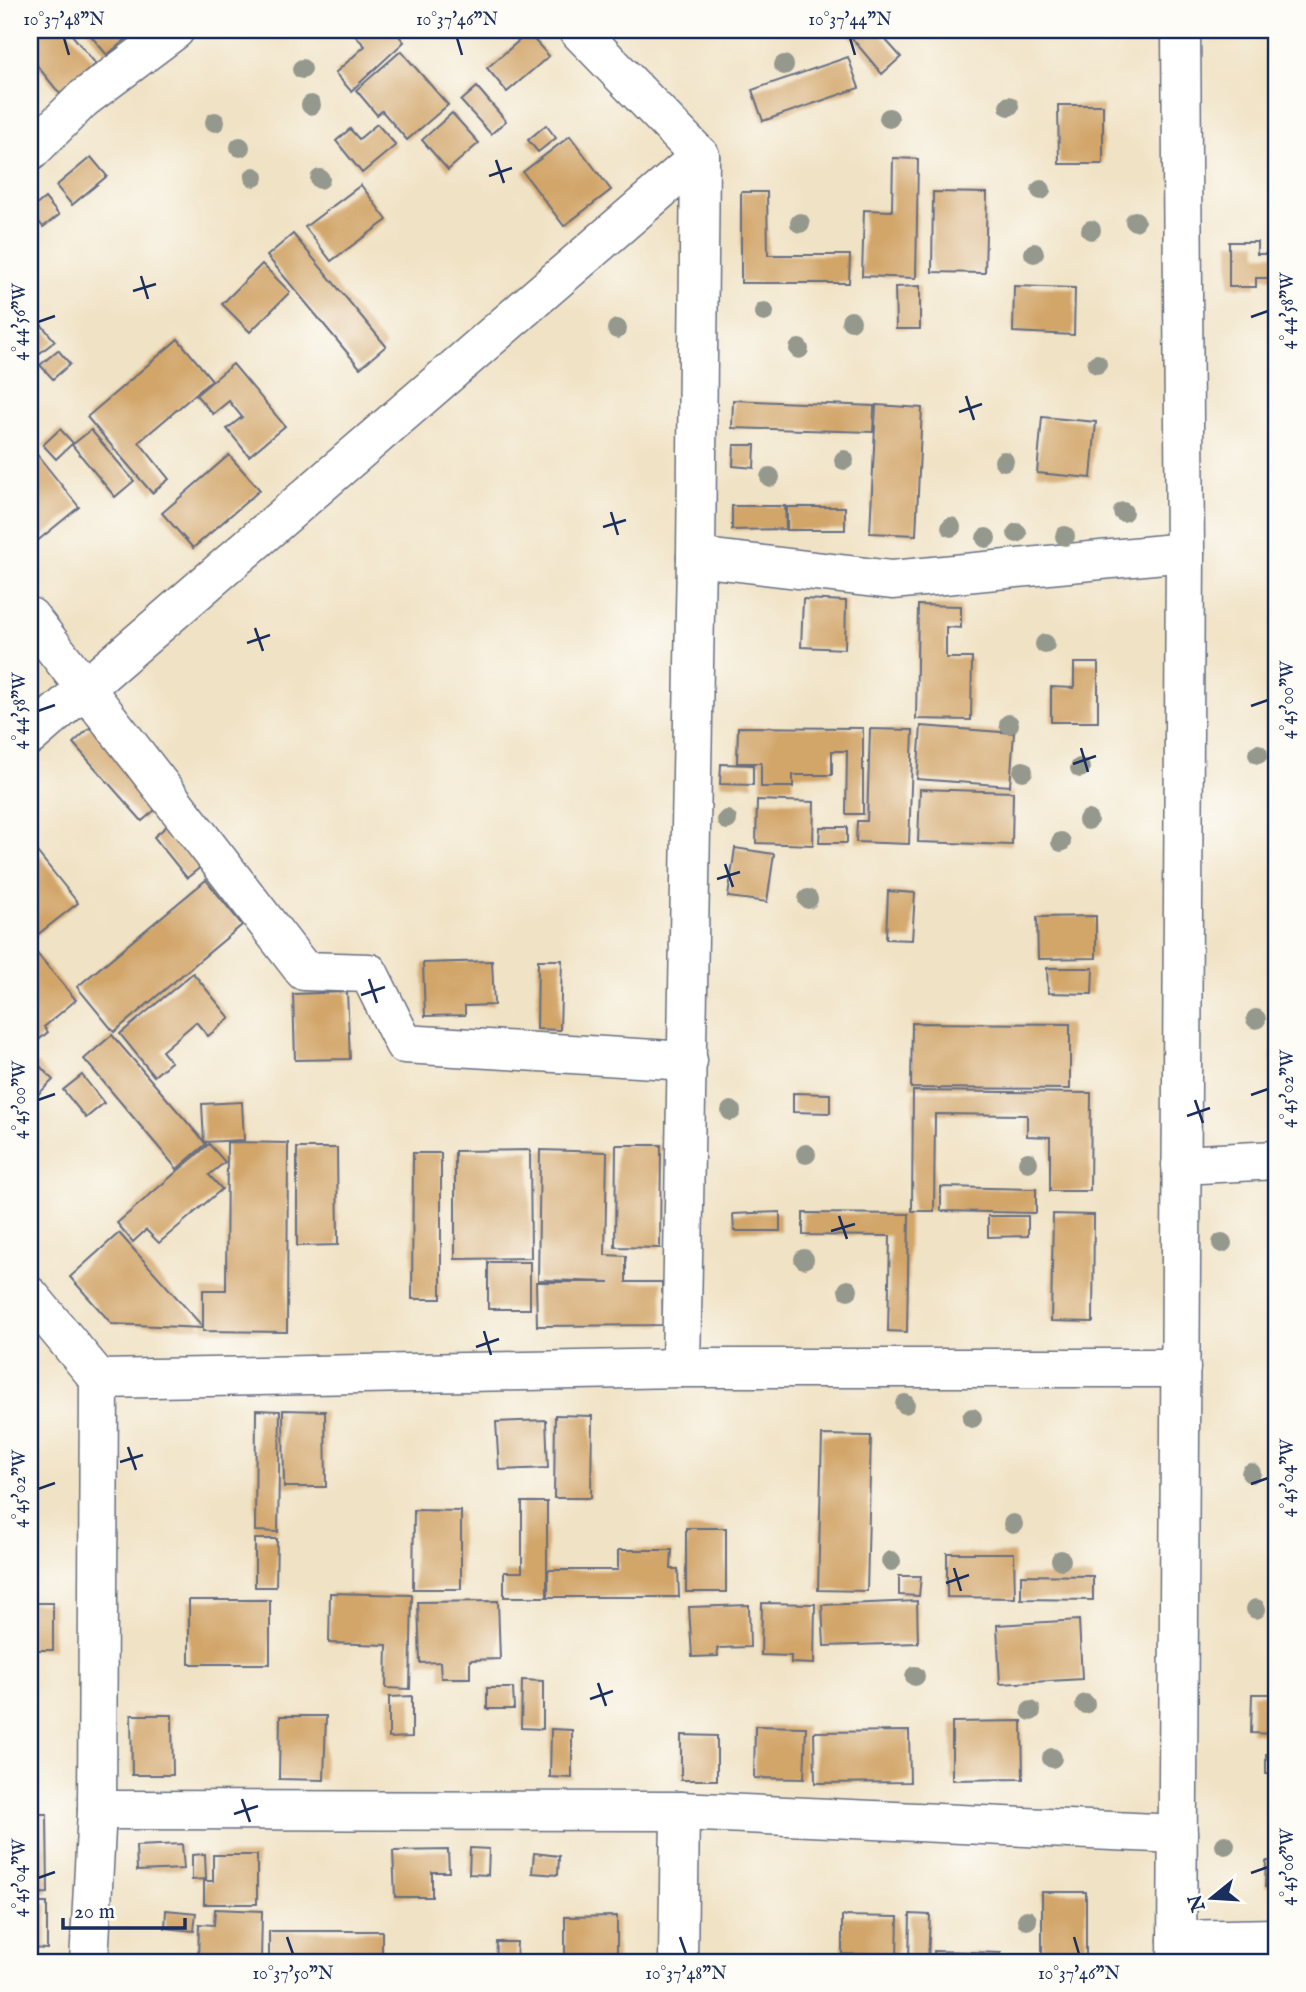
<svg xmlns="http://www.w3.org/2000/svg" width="1306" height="1992" font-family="'IM FELL English',serif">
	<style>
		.building { fill: #d2a569 }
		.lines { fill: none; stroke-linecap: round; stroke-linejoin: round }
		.minor-casing { stroke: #666e82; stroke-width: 41 }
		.minor { stroke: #fff; stroke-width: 38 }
		.tree { fill: #94988d }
		.ticks { fill: none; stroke: #1b2f5e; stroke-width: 2.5 }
		.neatline { fill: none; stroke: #1b2f5e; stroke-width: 2.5 }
		.ticks-label { font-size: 18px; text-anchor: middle; fill: #1b2f5e }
	</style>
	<rect width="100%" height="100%" fill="#fdfcf7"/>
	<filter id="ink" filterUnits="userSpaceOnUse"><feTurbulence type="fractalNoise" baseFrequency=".0143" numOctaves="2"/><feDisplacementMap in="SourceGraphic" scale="14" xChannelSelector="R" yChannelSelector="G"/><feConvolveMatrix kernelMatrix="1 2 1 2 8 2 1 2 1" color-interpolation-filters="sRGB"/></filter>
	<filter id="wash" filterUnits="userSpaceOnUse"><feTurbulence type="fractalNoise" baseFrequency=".00686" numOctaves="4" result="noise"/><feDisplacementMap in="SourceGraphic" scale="28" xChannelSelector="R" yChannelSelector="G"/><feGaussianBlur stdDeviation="1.57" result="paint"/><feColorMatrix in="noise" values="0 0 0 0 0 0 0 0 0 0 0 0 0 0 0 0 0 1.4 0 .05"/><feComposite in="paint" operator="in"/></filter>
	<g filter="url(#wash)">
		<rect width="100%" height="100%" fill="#f0e2c4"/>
		<g id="blocks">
			<!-- building -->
			<g class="building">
				<polygon points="43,30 68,30 96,64 60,94 30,57 30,41"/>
				<polygon points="86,30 137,30 107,55"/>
				<polygon points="350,30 394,30 404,42 351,91 335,73 365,46"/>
				<polygon points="845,30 877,30 901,57 882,74"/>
				<polygon points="528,33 549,56 507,92 487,68"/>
				<polygon points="401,51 448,105 407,140 382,111 377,115 356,90"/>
				<polygon points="848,57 859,88 763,121 752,90"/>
				<polygon points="477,87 506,121 491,134 461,101"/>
				<polygon points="1058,105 1103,105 1103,164 1059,164"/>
				<polygon points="452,113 479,143 448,170 422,140"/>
				<polygon points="377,124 396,145 362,173 336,141 350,129 359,139"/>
				<polygon points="546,125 556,138 538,152 528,140"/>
				<polygon points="570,136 611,190 564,226 523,172"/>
				<polygon points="91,157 107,176 72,205 56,186"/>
				<polygon points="893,158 918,159 916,278 862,276 864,210 892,211"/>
				<polygon points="361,185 387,220 331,261 305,227"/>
				<polygon points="741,192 767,192 768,255 850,255 849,283 741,283"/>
				<polygon points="933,192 987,193 985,273 932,272"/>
				<polygon points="45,198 59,215 43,227 30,210"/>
				<polygon points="293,234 386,346 360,368 267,256"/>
				<polygon points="1229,242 1257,242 1257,254 1276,254 1276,278 1256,278 1256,287 1229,287"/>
				<polygon points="262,264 290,292 250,332 222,304"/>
				<polygon points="920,286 920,329 896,329 895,287"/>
				<polygon points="1014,286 1075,288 1074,335 1013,332"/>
				<polygon points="30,311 55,341 36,356 30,349"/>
				<polygon points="178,339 212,380 139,442 169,479 152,493 87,417"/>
				<polygon points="58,350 70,364 53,379 40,365"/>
				<polygon points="233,364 285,426 249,456 227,429 242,417 229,401 213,414 196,395"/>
				<polygon points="733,400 874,406 873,432 732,428"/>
				<polygon points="876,405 922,408 916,535 870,533"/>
				<polygon points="1042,417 1096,422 1091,478 1037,473"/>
				<polygon points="60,429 73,443 56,459 43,445"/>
				<polygon points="91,430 134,481 115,497 72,445"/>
				<polygon points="734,445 755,445 754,468 733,466"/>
				<polygon points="35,452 79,507 30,547 30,457"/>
				<polygon points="229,455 260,490 193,548 162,513"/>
				<polygon points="732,506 785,506 786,529 732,530"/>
				<rect x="787" y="507" width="58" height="23"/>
				<polygon points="803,599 846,601 845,649 801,647"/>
				<polygon points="918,605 961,606 961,628 946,627 946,658 972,658 971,720 916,719"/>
				<polygon points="1074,663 1098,663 1098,722 1051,722 1051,687 1074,688"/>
				<polygon points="93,725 162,804 142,821 73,743"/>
				<polygon points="921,726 1014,733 1010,786 917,779"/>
				<polygon points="738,727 863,728 863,814 846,814 847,751 832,751 832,775 793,775 793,787 761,787 761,763 737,763"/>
				<polygon points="870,729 913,730 909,844 856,842 857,821 867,821"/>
				<polygon points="721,764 753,765 753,785 720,784"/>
				<polygon points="920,789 1013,792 1012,845 918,842"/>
				<polygon points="757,800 814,802 813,845 756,843"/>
				<polygon points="174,820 208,861 187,878 154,837"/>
				<polygon points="820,827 847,827 847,843 819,843"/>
				<polygon points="30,843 78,903 32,939 30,936"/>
				<polygon points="735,848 774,854 767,902 728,897"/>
				<polygon points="206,880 242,925 114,1032 77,987"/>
				<polygon points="888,891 915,893 912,940 886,939"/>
				<polygon points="1096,916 1096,958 1038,959 1037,917"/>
				<polygon points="35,951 76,1000 44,1027 48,1032 30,1047 30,956"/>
				<polygon points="538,960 562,960 560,1030 537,1029"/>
				<polygon points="492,961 494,1005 465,1006 465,1015 425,1016 423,963"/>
				<polygon points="1047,968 1093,968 1092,994 1048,993"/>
				<polygon points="193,973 230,1018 208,1036 196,1022 162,1051 171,1062 154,1076 120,1034"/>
				<polygon points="347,992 350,1059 295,1060 293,994"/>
				<polygon points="912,1023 1070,1024 1070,1089 911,1088"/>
				<polygon points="112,1035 206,1144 177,1169 84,1059"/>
				<polygon points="1273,1038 1276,1038 1276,1061 1271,1061"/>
				<polygon points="37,1063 53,1080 30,1102 30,1069"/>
				<polygon points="82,1075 104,1103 86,1118 63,1090"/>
				<polygon points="913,1091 1091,1093 1090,1191 1050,1191 1050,1137 1027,1136 1027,1115 935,1114 934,1211 912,1211"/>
				<polygon points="793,1093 830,1094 830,1113 793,1112"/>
				<polygon points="242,1102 244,1140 204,1142 202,1104"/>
				<polygon points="227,1142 288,1143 287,1332 203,1331 203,1328 112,1324 70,1277 119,1233 203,1327 203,1290 226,1290"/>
				<polygon points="209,1144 225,1162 209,1175 222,1189 159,1243 146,1230 133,1242 117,1223"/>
				<polygon points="616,1145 661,1145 660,1248 615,1247"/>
				<polygon points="297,1148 337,1148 338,1245 297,1246"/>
				<polygon points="530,1150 531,1258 455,1259 455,1151"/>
				<polygon points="540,1150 607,1152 605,1255 626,1256 626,1282 662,1282 663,1325 537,1326 536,1282 610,1282 538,1280"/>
				<polygon points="413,1153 441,1153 441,1299 412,1299"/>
				<polygon points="941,1187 1036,1189 1036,1213 941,1211"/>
				<polygon points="1272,1196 1276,1196 1276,1227 1274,1228"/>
				<polygon points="780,1212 780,1231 734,1231 733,1214"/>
				<polygon points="803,1213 909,1214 907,1332 888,1331 890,1236 803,1235"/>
				<polygon points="1053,1214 1094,1215 1093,1322 1051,1321"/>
				<polygon points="988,1216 1028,1216 1028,1236 988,1237"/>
				<rect x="488" y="1262" width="42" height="47"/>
				<rect x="1270" y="1294" width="6" height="47"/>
				<polygon points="256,1410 280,1411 278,1532 255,1531"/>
				<polygon points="283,1410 325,1411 326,1487 284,1487"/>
				<polygon points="555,1415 592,1416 591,1498 554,1498"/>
				<polygon points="546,1420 548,1468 499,1470 496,1422"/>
				<polygon points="822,1435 871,1436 867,1591 818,1590"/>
				<polygon points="522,1502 547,1502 547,1597 504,1597 504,1572 522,1572"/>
				<polygon points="414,1510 461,1511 461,1589 413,1589"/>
				<rect x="686" y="1528" width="40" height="64"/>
				<polygon points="255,1539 277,1539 276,1587 255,1587"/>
				<polygon points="618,1550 672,1550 671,1569 678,1569 679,1597 548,1597 548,1570 618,1570"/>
				<polygon points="947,1553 1014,1553 1015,1598 947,1597"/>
				<polygon points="1021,1575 1093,1576 1093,1600 1021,1599"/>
				<polygon points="899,1576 921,1576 919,1596 899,1595"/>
				<polygon points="330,1593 412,1595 410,1689 386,1688 387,1645 329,1643"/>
				<rect x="189" y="1600" width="81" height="64"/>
				<polygon points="498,1601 500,1659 470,1660 470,1678 441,1678 440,1662 420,1663 418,1602"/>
				<polygon points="917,1601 918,1643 824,1646 822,1605"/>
				<rect x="30" y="1603" width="23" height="47"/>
				<polygon points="762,1603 815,1604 814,1664 791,1663 791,1656 761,1655"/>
				<polygon points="749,1605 750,1647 717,1648 718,1656 692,1657 689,1607"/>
				<polygon points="1079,1620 1082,1679 1000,1684 997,1625"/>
				<polygon points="1272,1659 1276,1659 1276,1678 1274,1678"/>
				<polygon points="522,1680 543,1681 543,1729 521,1728"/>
				<polygon points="487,1688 513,1688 514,1709 487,1709"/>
				<polygon points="1252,1694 1276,1694 1276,1734 1251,1733"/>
				<polygon points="412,1696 412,1737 389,1738 389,1697"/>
				<polygon points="131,1715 172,1715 173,1775 132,1775"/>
				<polygon points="280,1716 326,1716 324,1780 279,1779"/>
				<polygon points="1022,1721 1023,1779 952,1780 952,1722"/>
				<polygon points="755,1726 806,1727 804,1779 754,1778"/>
				<polygon points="551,1729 572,1730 572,1778 550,1777"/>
				<polygon points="909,1731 910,1782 815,1783 814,1732"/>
				<polygon points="681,1735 717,1736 717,1780 681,1780"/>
				<rect x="1266" y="1754" width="10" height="20"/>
				<polygon points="30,1774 32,1774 33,1799 30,1799"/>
				<polygon points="30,1814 47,1814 48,1893 30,1894"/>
				<polygon points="182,1844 184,1869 137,1871 136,1846"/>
				<polygon points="470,1848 489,1849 488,1875 469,1874"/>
				<polygon points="448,1850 449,1872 432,1872 432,1897 395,1897 393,1851"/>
				<polygon points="534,1853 559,1856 558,1875 532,1873"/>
				<polygon points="205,1854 206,1879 192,1880 192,1855"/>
				<polygon points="213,1855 257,1855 257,1904 204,1904 204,1881 213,1881"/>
				<polygon points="1266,1861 1276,1861 1276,1887 1265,1887"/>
				<polygon points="1042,1892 1086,1892 1086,1962 1042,1961"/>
				<polygon points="30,1903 47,1903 47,1949 30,1948"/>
				<polygon points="215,1909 262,1911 261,1962 198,1962 199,1924 214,1925"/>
				<polygon points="166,1910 196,1913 194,1931 165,1928"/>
				<polygon points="910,1914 930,1915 928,1962 909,1962"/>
				<polygon points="617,1916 617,1962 565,1962 565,1917"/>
				<polygon points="842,1916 898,1917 897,1958 907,1958 907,1962 875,1962 875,1955 842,1954"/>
				<rect x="269" y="1931" width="113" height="31"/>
				<polygon points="497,1942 517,1942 516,1962 496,1962"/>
				<polygon points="934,1951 1001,1953 1001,1962 934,1962"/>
			</g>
		</g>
	</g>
	<g filter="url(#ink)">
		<use href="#blocks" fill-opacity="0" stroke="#666e82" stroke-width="2"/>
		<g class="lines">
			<defs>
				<g id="minor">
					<polyline points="578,30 700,156 696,557 681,1368"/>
					<polyline points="30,152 83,99 175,30"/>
					<polyline points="696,557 892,580 1185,552"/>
					<polyline points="30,617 304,971 369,973 404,1044 688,1061"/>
					<polyline points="30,736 700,156"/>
					<polyline points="1181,1165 1276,1160"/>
					<polyline points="30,1296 99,1379 97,1810 89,1962"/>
					<polyline points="99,1379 681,1368 1181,1368"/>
					<polyline points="97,1810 680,1811 1178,1834"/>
					<polyline points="1177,1940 1276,1938"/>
					<polyline points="678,1962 680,1811"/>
					<polyline points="1177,1962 1185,552 1181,30"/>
				</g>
			</defs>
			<!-- minor casing -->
			<use href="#minor" class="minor-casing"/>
			<!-- minor -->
			<use href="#minor" class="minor"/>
		</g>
		<!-- trees -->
		<g class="tree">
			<circle cx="784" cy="65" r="10"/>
			<circle cx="302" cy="69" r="10"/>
			<circle cx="311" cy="105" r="10"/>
			<circle cx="1009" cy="106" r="10"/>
			<circle cx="889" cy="118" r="10"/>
			<circle cx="215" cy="122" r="10"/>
			<circle cx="240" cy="147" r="10"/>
			<circle cx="254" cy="177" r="10"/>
			<circle cx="320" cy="179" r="10"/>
			<circle cx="1041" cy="190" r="10"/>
			<circle cx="1135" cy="221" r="10"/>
			<circle cx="800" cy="223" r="10"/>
			<circle cx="1091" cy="230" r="10"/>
			<circle cx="1034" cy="253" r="10"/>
			<circle cx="764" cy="312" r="10"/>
			<circle cx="851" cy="321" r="10"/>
			<circle cx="617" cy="329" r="10"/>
			<circle cx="799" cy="349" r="10"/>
			<circle cx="1097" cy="364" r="10"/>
			<circle cx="844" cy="460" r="10"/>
			<circle cx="1004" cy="461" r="10"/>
			<circle cx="770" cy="477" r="10"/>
			<circle cx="1123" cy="512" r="10"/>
			<circle cx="951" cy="527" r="10"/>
			<circle cx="1017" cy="533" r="10"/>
			<circle cx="1065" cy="536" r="10"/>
			<circle cx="986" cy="538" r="10"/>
			<circle cx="1045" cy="644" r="10"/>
			<circle cx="1009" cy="724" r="10"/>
			<circle cx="1258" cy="754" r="10"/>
			<circle cx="1080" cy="768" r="10"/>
			<circle cx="1023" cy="771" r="10"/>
			<circle cx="727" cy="820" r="10"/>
			<circle cx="1088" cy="820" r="10"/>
			<circle cx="1061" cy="842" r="10"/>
			<circle cx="808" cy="899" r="10"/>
			<circle cx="1256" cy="1019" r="10"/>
			<circle cx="731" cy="1111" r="10"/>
			<circle cx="806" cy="1154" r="10"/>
			<circle cx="1028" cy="1162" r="10"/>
			<circle cx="1222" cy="1243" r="10"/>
			<circle cx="804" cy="1259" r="10"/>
			<circle cx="848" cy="1290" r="10"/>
			<circle cx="905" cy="1404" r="10"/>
			<circle cx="972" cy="1418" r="10"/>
			<circle cx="1251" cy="1473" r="10"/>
			<circle cx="1013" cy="1524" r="10"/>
			<circle cx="1061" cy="1560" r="10"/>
			<circle cx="891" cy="1561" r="10"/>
			<circle cx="1256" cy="1609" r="10"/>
			<circle cx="915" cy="1676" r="10"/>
			<circle cx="1085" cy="1704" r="10"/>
			<circle cx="1031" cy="1711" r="10"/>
			<circle cx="1052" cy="1758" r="10"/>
			<circle cx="1225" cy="1845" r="10"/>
			<circle cx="1027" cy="1920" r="10"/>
		</g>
	</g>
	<!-- ticks -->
	<path class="ticks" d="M 64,38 L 69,55M 457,38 L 462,55M 850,38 L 855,55M 496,160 L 504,183M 489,176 L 512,168M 141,276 L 148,299M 133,291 L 156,284M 1251,317 L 1268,311M 38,322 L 55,316M 966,396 L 974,420M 959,412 L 982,404M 611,512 L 618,535M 603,527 L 626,520M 255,628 L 263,651M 247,643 L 270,635M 1251,706 L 1268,700M 38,711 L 55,705M 1081,748 L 1088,772M 1073,764 L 1096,756M 725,864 L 733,887M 717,879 L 740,872M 369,979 L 377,1003M 361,995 L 385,987M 1251,1095 L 1268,1089M 38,1100 L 55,1094M 1195,1100 L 1203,1123M 1187,1116 L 1210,1108M 839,1216 L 847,1239M 831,1231 L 855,1224M 484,1331 L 491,1355M 476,1347 L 499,1339M 128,1447 L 136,1470M 120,1462 L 143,1455M 1251,1484 L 1268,1478M 38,1489 L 55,1483M 954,1568 L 961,1591M 946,1583 L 969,1575M 598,1683 L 606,1706M 590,1699 L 613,1691M 242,1799 L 250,1822M 234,1814 L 258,1806M 1251,1873 L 1268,1867M 38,1878 L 55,1872M 287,1937 L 293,1954M 680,1937 L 686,1954M 1074,1937 L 1079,1954"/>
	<!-- margin -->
	<rect width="1306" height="1992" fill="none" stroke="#fdfcf7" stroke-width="77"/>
	<!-- north arrow -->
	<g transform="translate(1212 1898) rotate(252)" stroke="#fdfcf7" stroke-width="5" paint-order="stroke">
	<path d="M0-5L12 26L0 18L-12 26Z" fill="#1b2f5e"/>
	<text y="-10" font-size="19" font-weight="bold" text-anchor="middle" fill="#1b2f5e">N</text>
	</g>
	<!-- scale -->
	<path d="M63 1918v10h122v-10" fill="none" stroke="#1b2f5e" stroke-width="3.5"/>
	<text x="74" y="1918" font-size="21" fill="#1b2f5e" stroke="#fdfcf7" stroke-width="5" paint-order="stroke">20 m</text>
	<rect x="38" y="38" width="1230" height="1916" class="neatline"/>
	<g class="ticks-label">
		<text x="64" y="25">10°37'48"N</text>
		<text x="457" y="25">10°37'46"N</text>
		<text x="850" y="25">10°37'44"N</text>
		<text transform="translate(1287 311) rotate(-90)" y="6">4°44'58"W</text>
		<text transform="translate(19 322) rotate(-90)" y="6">4°44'56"W</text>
		<text transform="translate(1287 700) rotate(-90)" y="6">4°45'00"W</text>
		<text transform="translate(19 711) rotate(-90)" y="6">4°44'58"W</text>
		<text transform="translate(1287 1089) rotate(-90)" y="6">4°45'02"W</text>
		<text transform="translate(19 1100) rotate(-90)" y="6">4°45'00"W</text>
		<text transform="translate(1287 1478) rotate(-90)" y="6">4°45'04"W</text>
		<text transform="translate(19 1489) rotate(-90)" y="6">4°45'02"W</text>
		<text transform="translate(1287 1867) rotate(-90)" y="6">4°45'06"W</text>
		<text transform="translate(19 1878) rotate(-90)" y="6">4°45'04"W</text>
		<text x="293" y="1979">10°37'50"N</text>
		<text x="686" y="1979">10°37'48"N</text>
		<text x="1079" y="1979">10°37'46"N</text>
	</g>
</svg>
